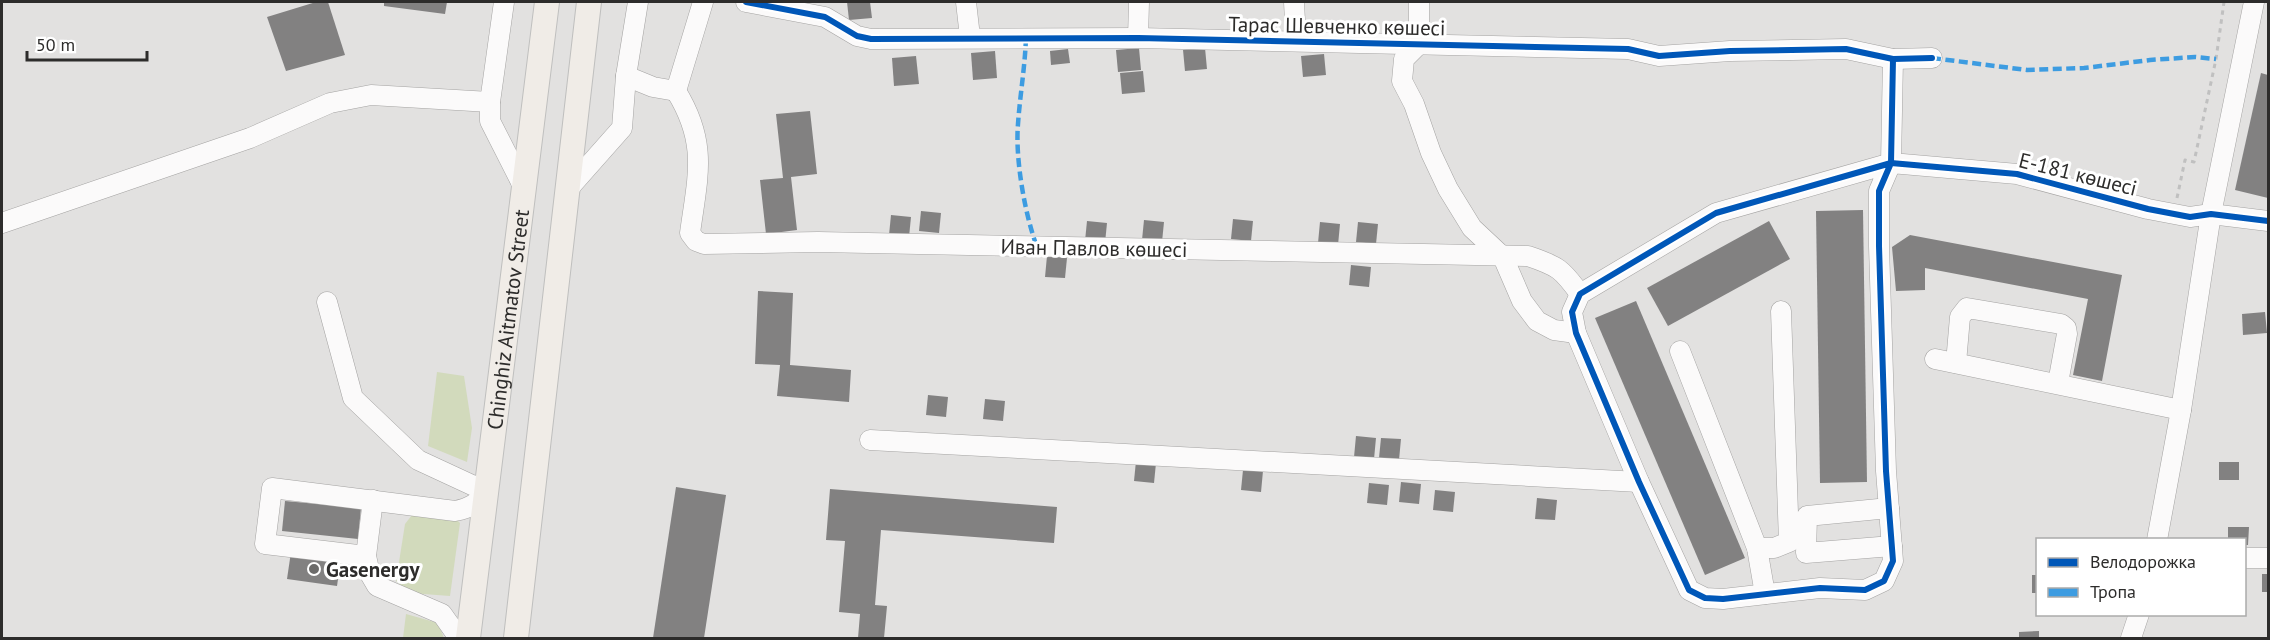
<svg xmlns="http://www.w3.org/2000/svg" width="2270" height="640" font-family="'PT Sans',sans-serif">
	<style>
		.green { fill: #d2dabc }
		.building { fill: #828181 }
		.lines { fill: none; stroke-linecap: round; stroke-linejoin: round }
		.minor-casing { stroke: #a4a3a2; stroke-width: 21 }
		.major-casing { stroke: #bfbfbe; stroke-width: 26 }
		.path { stroke: #c0c0c0; stroke-width: 3; stroke-dasharray: 4.5 4.5; stroke-linecap: butt }
		.minor { stroke: #fbfafa; stroke-width: 20 }
		.major { stroke: #f0ece7; stroke-width: 24 }
		.quiet { stroke: #3d9ce1; stroke-width: 4.5; stroke-dasharray: 9 4.5; stroke-linecap: butt }
		.cycleway-casing { stroke: #fff; stroke-width: 10 }
		.cycleway { stroke: #0057b8; stroke-width: 6 }
		.poi-dot { fill: #6c6b6a; stroke: #fff; stroke-width: 2 }
		.labels { text-anchor: middle; dominant-baseline: central; stroke-width: 6; stroke-linejoin: round; paint-order: stroke }
		.street-label { font-size: 21px; fill: #2d2c2b; stroke: #fff }
		.poi-label { font-size: 21px; font-weight: bold; fill: #2d2c2b; stroke: #fff; text-anchor: start }
	</style>
	<rect width="100%" height="100%" fill="#e2e1e0"/>
	<!-- green -->
	<g class="green">
		<polygon points="437,372 464,376 472,428 467,462 428,446"/>
		<polygon points="412,515 453,516 460,523 450,596 410,593 396,581 405,524"/>
		<polygon points="406,614 438,623 444,638 403,638"/>
	</g>
	<!-- building -->
	<g class="building">
		<polygon points="316,2 328,2 345,55 286,71 267,17"/>
		<polygon points="384,2 447,2 445,14 384,6"/>
		<polygon points="847,2 870,2 872,18 849,20"/>
		<polygon points="1139,48 1141,70 1118,72 1116,50"/>
		<polygon points="1205,48 1207,69 1185,71 1183,50"/>
		<polygon points="1068,49 1070,63 1051,65 1050,51"/>
		<polygon points="995,51 997,78 973,80 971,53"/>
		<polygon points="1324,54 1326,75 1303,77 1301,56"/>
		<polygon points="916,56 919,84 894,86 892,58"/>
		<polygon points="1143,71 1145,92 1122,94 1120,73"/>
		<polygon points="2261,73 2268,75 2268,198 2235,190"/>
		<polygon points="810,111 817,174 791,177 797,230 766,234 760,180 783,178 776,114"/>
		<polygon points="1863,210 1867,482 1820,483 1816,211"/>
		<polygon points="921,211 941,213 939,233 919,231"/>
		<polygon points="891,215 911,217 909,237 889,235"/>
		<polygon points="1233,219 1253,221 1251,241 1231,239"/>
		<polygon points="1144,220 1164,222 1162,242 1142,240"/>
		<polygon points="1087,221 1107,223 1105,243 1085,241"/>
		<polygon points="1769,221 1790,259 1668,326 1647,288"/>
		<polygon points="1320,222 1340,224 1338,245 1318,243"/>
		<polygon points="1358,222 1378,224 1376,244 1356,242"/>
		<polygon points="1910,235 2122,275 2102,381 2073,375 2088,299 1925,268 1925,290 1896,291 1892,247"/>
		<polygon points="1047,256 1067,258 1065,278 1045,277"/>
		<polygon points="1351,265 1371,267 1369,287 1349,285"/>
		<polygon points="758,291 793,293 790,365 851,370 849,402 777,396 780,365 755,364"/>
		<polygon points="1636,301 1745,558 1705,575 1595,318"/>
		<polygon points="2265,312 2267,333 2243,335 2242,314"/>
		<polygon points="928,395 948,397 946,417 926,415"/>
		<polygon points="985,399 1005,401 1003,421 983,419"/>
		<polygon points="1356,436 1376,438 1374,459 1354,457"/>
		<polygon points="1381,438 1401,439 1399,460 1379,458"/>
		<polygon points="1136,461 1156,463 1154,483 1134,481"/>
		<rect x="2219" y="462" width="20" height="18"/>
		<polygon points="1243,470 1263,471 1261,492 1241,490"/>
		<polygon points="1401,482 1421,484 1419,504 1399,502"/>
		<polygon points="1369,483 1389,485 1387,505 1367,503"/>
		<polygon points="676,487 726,495 704,638 653,638"/>
		<polygon points="830,489 1057,507 1054,543 881,530 875,605 887,606 884,638 858,638 860,614 839,612 845,541 826,540"/>
		<polygon points="1435,490 1455,492 1453,512 1433,510"/>
		<polygon points="1537,498 1557,500 1555,520 1535,519"/>
		<polygon points="285,501 361,508 358,539 282,531"/>
		<polygon points="2228,527 2249,527 2248,545 2244,545 2244,540 2228,540"/>
		<polygon points="291,552 341,559 337,586 287,579"/>
		<rect x="2262" y="574" width="6" height="18"/>
		<rect x="2032" y="575" width="6" height="18"/>
		<polygon points="2039,631 2039,638 2019,638 2019,632"/>
	</g>
	<g class="lines">
		<defs>
			<g id="minor">
				<polyline points="504,2 490,102 490,121 524,188"/>
				<polyline points="746,2 825,17 857,36 871,39 1138,38 1628,49 1659,56 1730,51 1846,49 1893,59 1932,58"/>
				<polyline points="966,2 970,37"/>
				<polyline points="1294,2 1296,41"/>
				<polyline points="1419,2 1419,44 1404,59 1402,81 1414,104 1431,153 1448,189 1472,228 1503,257 1522,301 1537,321 1554,330 1576,333"/>
				<polyline points="1138,38 1139,2"/>
				<polyline points="1893,59 1891,163 1879,191 1879,246 1886,471 1893,561 1884,581 1865,590 1820,588 1723,599 1705,598 1689,590 1639,482 1576,333 1572,312 1580,294 1716,213 1891,163 2017,174 2148,209 2190,217 2211,214 2268,221"/>
				<polyline points="626,76 653,87 676,91 703,2"/>
				<path d="M 676,91 C 708,143 698,175 690,233 L 696,241 L 704,244 L 818,242 L 1528,256 C 1558,266 1562,269 1580,294"/>
				<polyline points="568,189 622,128 626,76 638,2"/>
				<polyline points="2,223 250,138 330,103 371,95 490,102"/>
				<path d="M 327,302 L 353,398 L 418,460 L 487,492 C 477,503 471,508 455,511 L 272,488 L 265,544 L 366,556 L 370,574 L 377,586 L 442,614 L 459,638"/>
				<polyline points="1680,351 1757,548 1765,594"/>
				<polyline points="1935,359 2181,410"/>
				<polyline points="1956,363 1960,317 1967,308 2061,324 2066,328 2067,334 2058,383"/>
				<polyline points="870,440 1639,482"/>
				<polyline points="1889,508 1807,516 1806,553 1892,546"/>
				<polyline points="2157,540 2181,410 2211,214 2254,2"/>
				<polyline points="1757,548 1774,548 1789,542 1781,311"/>
				<polyline points="366,556 373,500"/>
				<polyline points="2244,558 2268,558"/>
				<polyline points="2131,638 2139,614"/>
			</g>
			<g id="major">
				<path id="s1" d="M 468,638 L 547,2"/>
				<polyline points="516,638 589,2"/>
			</g>
		</defs>
		<!-- minor casing -->
		<use href="#minor" class="minor-casing"/>
		<!-- major casing -->
		<use href="#major" class="major-casing"/>
		<!-- path -->
		<polyline class="path" points="2177,198 2185,160 2194,162 2216,59 2224,2"/>
		<!-- minor -->
		<use href="#minor" class="minor"/>
		<!-- major -->
		<use href="#major" class="major"/>
		<!-- quiet -->
		<g class="quiet">
			<path d="M 1026,37 C 1025,67 1020,95 1018,124 C 1015,159 1025,215 1037,247"/>
			<polyline points="1932,58 2027,70 2084,68 2150,60 2195,57 2216,59"/>
		</g>
		<defs>
			<g id="cycleway">
				<polyline points="746,2 825,17 857,36 871,39 1138,38 1628,49 1659,56 1730,51 1846,49 1893,59 1932,58"/>
				<polyline points="1893,59 1891,163 1879,191 1879,246 1886,471 1893,561 1884,581 1865,590 1820,588 1723,599 1705,598 1689,590 1639,482 1576,333 1572,312 1580,294 1716,213 1891,163 2017,174 2148,209 2190,217 2211,214 2268,221"/>
			</g>
		</defs>
		<!-- cycleway casing -->
		<use href="#cycleway" class="cycleway-casing"/>
		<!-- cycleway -->
		<use href="#cycleway" class="cycleway"/>
	</g>
	<!-- markers -->
	<circle class="poi-dot" cx="314" cy="569" r="6"/>
	<g class="labels">
		<!-- street labels -->
		<g class="street-label">
			<text transform="translate(1337 26) rotate(1)">Тарас Шевченко көшесі</text>
			<text transform="translate(2078 174) rotate(14)">Е-181 көшесі</text>
			<text transform="translate(1094 248) rotate(1)">Иван Павлов көшесі</text>
			<text stroke="none"><textPath href="#s1" startOffset="321">Chinghiz Aitmatov Street</textPath></text>
		</g>
		<!-- poi labels -->
		<g class="poi-label">
			<text x="326" y="569">Gasenergy</text>
		</g>
	</g>
	<!-- border -->
	<rect width="2270" height="640" fill="none" stroke="#2d2c2b" stroke-width="6"/>
	<!-- legend -->
	<rect x="2036" y="538" width="210" height="78" fill="#ffffff" stroke="#ababaa" stroke-width="1.5"/>
	<rect x="2048" y="558" width="30" height="9" fill="#0057b8" stroke="#ababaa" stroke-width="1.5"/>
	<text x="2090" y="568" font-size="18" fill="#2d2c2b">Велодорожка</text>
	<rect x="2048" y="588" width="30" height="9" fill="#3d9ce1" stroke="#ababaa" stroke-width="1.5"/>
	<text x="2090" y="598" font-size="18" fill="#2d2c2b">Тропа</text>
	<!-- scale -->
	<path d="M27 51v9h120v-9" fill="none" stroke="#2d2c2b" stroke-width="3"/>
	<text x="36" y="51" font-size="18" fill="#2d2c2b" stroke="#ffffff" stroke-width="4.5" paint-order="stroke">50 m</text>
</svg>
